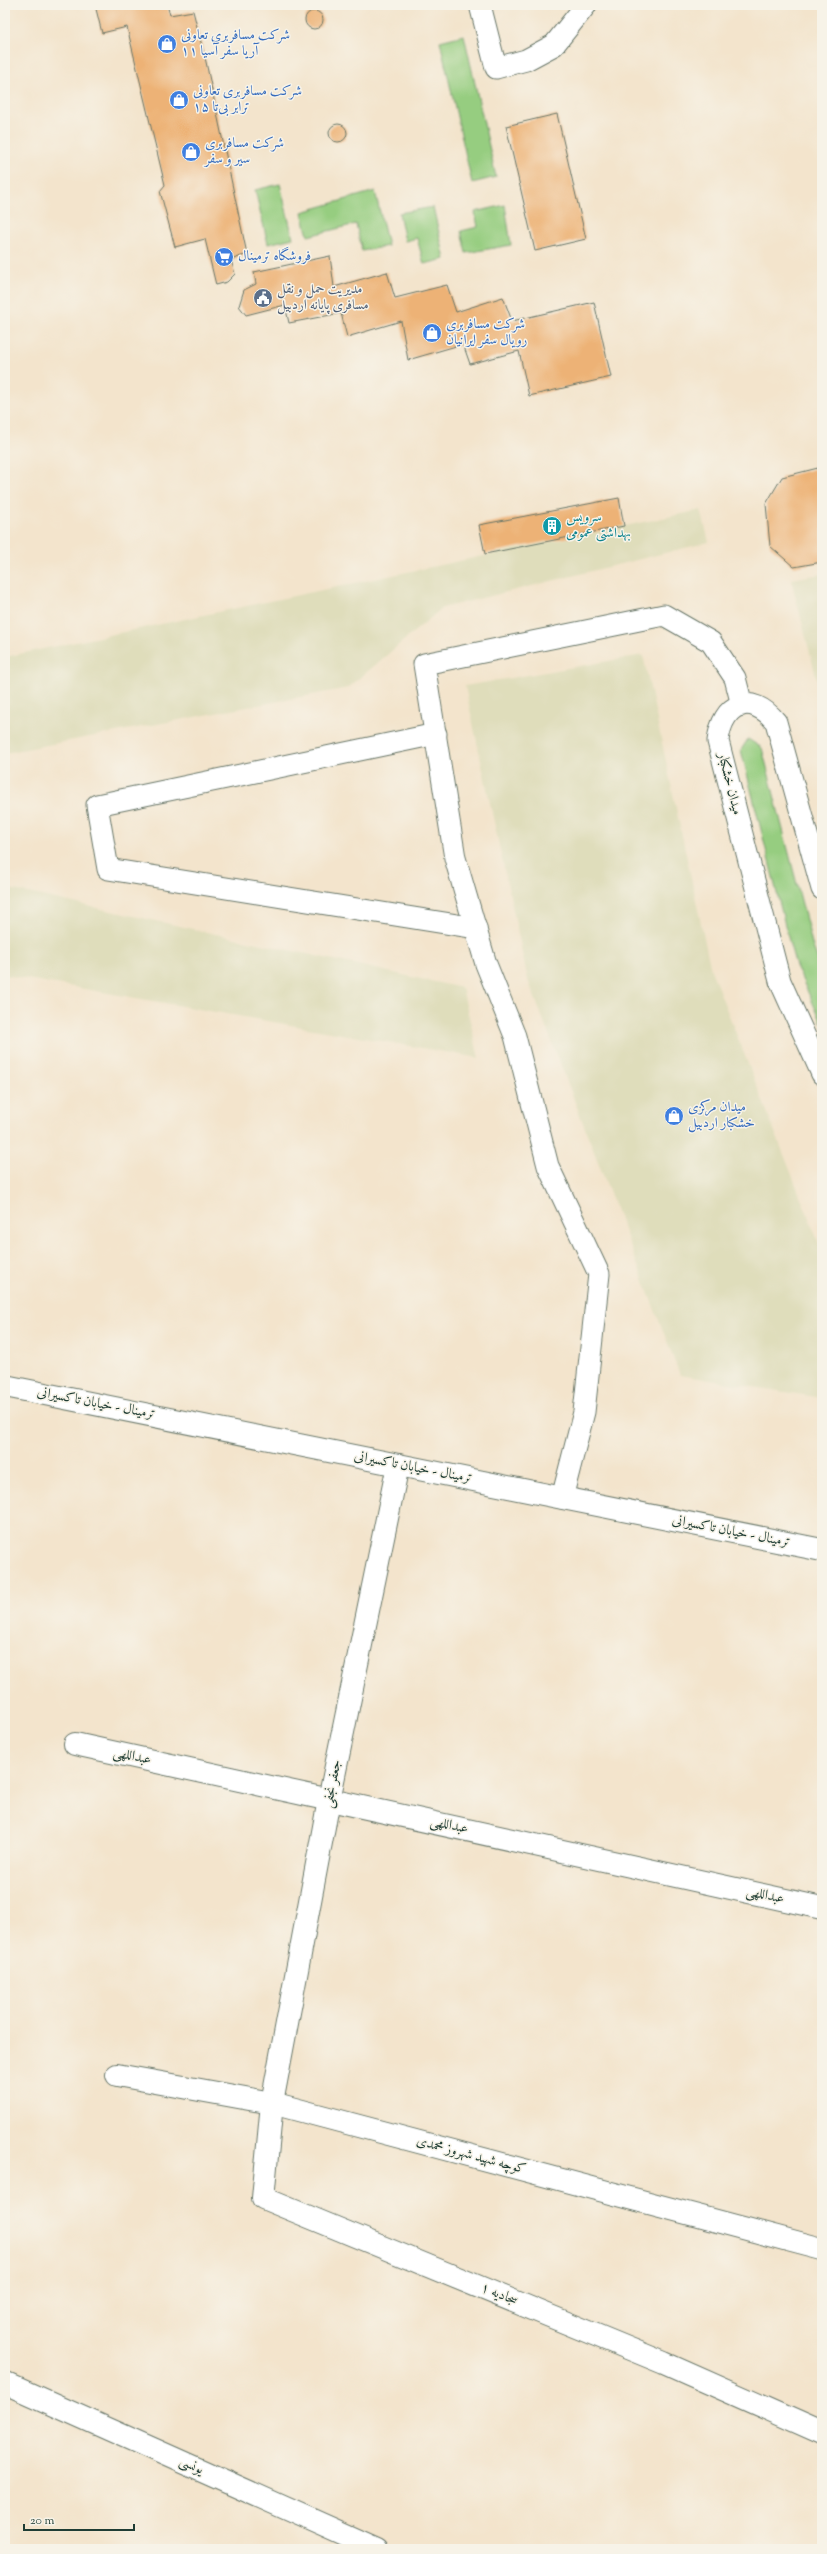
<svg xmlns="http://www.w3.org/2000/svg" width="827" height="2554" font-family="'Sorts Mill Goudy',Amiri,serif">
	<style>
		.built { fill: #dfddbb }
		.green { fill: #96cd80; stroke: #5a855a }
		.building { fill: #edb276 }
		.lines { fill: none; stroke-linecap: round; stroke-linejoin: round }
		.service-casing { stroke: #697769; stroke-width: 23 }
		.minor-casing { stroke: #697769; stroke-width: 24 }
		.tertiary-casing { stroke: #697769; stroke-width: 24 }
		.service { stroke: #fff; stroke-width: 21 }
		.minor { stroke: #fff; stroke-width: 22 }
		.tertiary { stroke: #fff; stroke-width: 22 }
		.labels { text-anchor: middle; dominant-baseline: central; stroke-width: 3; stroke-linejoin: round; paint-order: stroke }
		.shop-label { font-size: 14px; fill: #366cbe; stroke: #f7f3e8; text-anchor: start }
		.service-label { font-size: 14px; fill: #4e5e75; stroke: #f7f3e8; text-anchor: start }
		.culture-label { font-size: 14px; fill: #0d838f; stroke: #f7f3e8; text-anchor: start }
		.street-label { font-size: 14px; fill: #1f3d34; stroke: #f7f3e8 }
	</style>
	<rect width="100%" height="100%" fill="#f7f3e8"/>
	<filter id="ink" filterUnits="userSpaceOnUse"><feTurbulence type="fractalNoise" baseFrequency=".025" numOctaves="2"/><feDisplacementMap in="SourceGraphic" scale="8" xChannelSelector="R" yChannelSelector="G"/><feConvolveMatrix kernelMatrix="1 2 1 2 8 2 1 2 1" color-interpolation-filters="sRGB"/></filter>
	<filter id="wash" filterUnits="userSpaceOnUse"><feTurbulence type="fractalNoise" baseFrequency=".012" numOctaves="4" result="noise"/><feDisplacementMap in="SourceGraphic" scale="16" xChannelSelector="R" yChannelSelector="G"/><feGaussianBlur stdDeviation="0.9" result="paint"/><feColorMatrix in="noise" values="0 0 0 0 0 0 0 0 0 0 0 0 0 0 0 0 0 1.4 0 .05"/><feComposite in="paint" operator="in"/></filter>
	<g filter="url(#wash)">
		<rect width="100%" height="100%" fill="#f3e4cc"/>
		<!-- built -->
		<g class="built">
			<polygon points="701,510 709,542 442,608 348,688 5,753 5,657"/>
			<polygon points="822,574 822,700 791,579"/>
			<polygon points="643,655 711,970 822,1251 822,1398 680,1375 528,980 465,686"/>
			<polygon points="5,888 462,988 479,1058 5,975"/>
		</g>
		<!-- green -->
		<g class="green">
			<polygon points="464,35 496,177 472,183 440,41"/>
			<polygon points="280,184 293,238 268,244 255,190"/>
			<polygon points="375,191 388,246 362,251 356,224 308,236 302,212"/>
			<polygon points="505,205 511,245 466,253 461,231 478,227 475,212"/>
			<polygon points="433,207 445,259 424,264 417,238 405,241 399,213"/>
			<polygon points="748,739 762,748 813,947 822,970 822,1023 796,966 790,945 741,750"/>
		</g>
		<g id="blocks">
			<!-- building -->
			<g class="building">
				<polygon points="95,5 167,5 170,15 193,11 206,62 247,254 231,260 235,274 227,282 216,285 205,239 175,247 160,191 165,185 127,27 102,33"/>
				<circle cx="314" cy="20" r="9"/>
				<polygon points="557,114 586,239 535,251 506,126"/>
				<circle cx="338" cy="133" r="9"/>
				<polygon points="330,256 334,287 387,272 395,298 447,285 456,312 503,297 512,321 594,302 611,377 529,396 519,351 470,364 463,344 408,360 401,321 347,337 341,313 289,323 285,305 246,315 239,306 244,290 256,284 254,272"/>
				<polygon points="822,467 822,562 794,567 770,546 766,504 782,477"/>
				<polygon points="619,498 624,526 485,554 479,525"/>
			</g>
		</g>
	</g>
	<g filter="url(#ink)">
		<use href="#blocks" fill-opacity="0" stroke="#697769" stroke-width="1"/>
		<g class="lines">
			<defs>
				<g id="service">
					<polyline points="480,5 496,68 526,60 554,45 586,5"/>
					<polyline points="436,734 97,805 108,869 476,928"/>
					<path d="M 822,889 L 776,722 C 751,691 722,703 718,741 L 780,981 L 822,1074"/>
					<polyline points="562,1498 584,1412 599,1274 548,1166 515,1036 486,964 455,858 424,664 664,615 711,642 735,678 742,705"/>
				</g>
				<g id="minor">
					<polyline points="398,1465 329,1800 272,2103 263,2198 664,2363 822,2433"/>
					<polyline points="75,1744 822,1908"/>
					<polyline points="117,2075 272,2103 822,2249"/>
					<polyline points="5,2383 377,2549"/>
				</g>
				<polyline id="tertiary" points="5,1386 822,1550"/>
			</defs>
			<!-- service casing -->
			<use href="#service" class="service-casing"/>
			<!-- minor casing -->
			<use href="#minor" class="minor-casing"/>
			<!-- tertiary casing -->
			<use href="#tertiary" class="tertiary-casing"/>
			<!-- service -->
			<use href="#service" class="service"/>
			<!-- minor -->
			<use href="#minor" class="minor"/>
			<!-- tertiary -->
			<use href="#tertiary" class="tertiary"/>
		</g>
	</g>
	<!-- icons -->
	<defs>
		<symbol id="shop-disc" viewBox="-11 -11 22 22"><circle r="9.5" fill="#3f7fe0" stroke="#f7f3e8"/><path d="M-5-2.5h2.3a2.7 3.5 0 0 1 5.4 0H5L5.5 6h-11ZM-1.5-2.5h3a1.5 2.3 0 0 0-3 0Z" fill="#fff"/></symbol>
		<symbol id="supermarket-disc" viewBox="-11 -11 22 22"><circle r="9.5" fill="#3f7fe0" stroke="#f7f3e8"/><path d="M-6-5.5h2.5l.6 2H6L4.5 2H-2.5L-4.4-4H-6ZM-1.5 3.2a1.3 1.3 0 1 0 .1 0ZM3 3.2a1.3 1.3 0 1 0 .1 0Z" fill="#fff"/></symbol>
		<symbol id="civic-disc" viewBox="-11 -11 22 22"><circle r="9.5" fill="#5c6f8a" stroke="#f7f3e8"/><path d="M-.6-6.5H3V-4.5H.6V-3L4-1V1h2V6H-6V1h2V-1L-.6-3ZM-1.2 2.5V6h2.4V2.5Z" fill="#fff"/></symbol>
		<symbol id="building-disc" viewBox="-11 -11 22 22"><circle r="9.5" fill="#0f9aa8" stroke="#f7f3e8"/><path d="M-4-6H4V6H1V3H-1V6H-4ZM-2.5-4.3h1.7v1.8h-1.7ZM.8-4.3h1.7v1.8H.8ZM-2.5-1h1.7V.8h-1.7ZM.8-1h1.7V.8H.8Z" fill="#fff"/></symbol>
	</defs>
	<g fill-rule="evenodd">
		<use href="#shop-disc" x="156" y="33" width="22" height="22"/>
		<use href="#shop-disc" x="168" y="89" width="22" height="22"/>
		<use href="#shop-disc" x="180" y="141" width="22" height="22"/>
		<use href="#supermarket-disc" x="213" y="246" width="22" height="22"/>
		<use href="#civic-disc" x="252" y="287" width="22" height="22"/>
		<use href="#shop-disc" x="421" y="322" width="22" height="22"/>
		<use href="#building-disc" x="541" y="515" width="22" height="22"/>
		<use href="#shop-disc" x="663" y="1105" width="22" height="22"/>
	</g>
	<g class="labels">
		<!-- shop labels -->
		<g class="shop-label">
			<text x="181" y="36">شرکت مسافربری تعاونی<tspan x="181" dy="16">۱۱ آریا سفر آسیا</tspan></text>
			<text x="193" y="92">شرکت مسافربری تعاونی<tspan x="193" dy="16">۱۵ ترابر بی‌تا</tspan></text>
			<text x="205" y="144">شرکت مسافربری<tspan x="205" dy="16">سیر و سفر</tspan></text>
			<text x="238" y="257">فروشگاه ترمینال</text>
			<text x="446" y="325">شرکت مسافربری<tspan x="446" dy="16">رویال سفر ایرانیان</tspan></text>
			<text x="688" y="1108">میدان مرکزی<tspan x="688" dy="16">خشکبار اردبیل</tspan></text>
		</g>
		<!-- service labels -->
		<g class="service-label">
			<text x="277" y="290">مدیریت حمل و نقل<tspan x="277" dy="16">مسافری پایانه اردبیل</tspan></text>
		</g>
		<!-- culture labels -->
		<g class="culture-label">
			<text x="566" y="518">سرویس<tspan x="566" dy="16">بهداشتی عمومی</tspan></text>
		</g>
		<!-- street labels -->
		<g class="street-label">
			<text transform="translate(729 784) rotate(76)">میدان خشکبار</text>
			<text transform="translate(96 1404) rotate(11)">ترمینال - خیابان تاکسیرانی</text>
			<text transform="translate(413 1468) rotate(11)">ترمینال - خیابان تاکسیرانی</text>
			<text transform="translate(731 1532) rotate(11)">ترمینال - خیابان تاکسیرانی</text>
			<text transform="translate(132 1757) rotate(12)">عبداللهی</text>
			<text transform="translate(333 1784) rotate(-79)">جعفر نجفی</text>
			<text transform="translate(449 1826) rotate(12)">عبداللهی</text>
			<text transform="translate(765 1896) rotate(12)">عبداللهی</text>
			<text transform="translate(471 2156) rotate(15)">کوچه شهید شهروز محمدی</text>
			<text transform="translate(499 2295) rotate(22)">سجادیه ۱</text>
			<text transform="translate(191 2466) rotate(24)">یونسی</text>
		</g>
	</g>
	<!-- margin -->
	<rect width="827" height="2554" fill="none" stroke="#f7f3e8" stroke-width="20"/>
	<!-- scale -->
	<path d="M24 2524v6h110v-6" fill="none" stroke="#1f3d34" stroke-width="2"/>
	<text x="30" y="2524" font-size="12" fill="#1f3d34" stroke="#f7f3e8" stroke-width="3" paint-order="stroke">20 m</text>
</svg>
